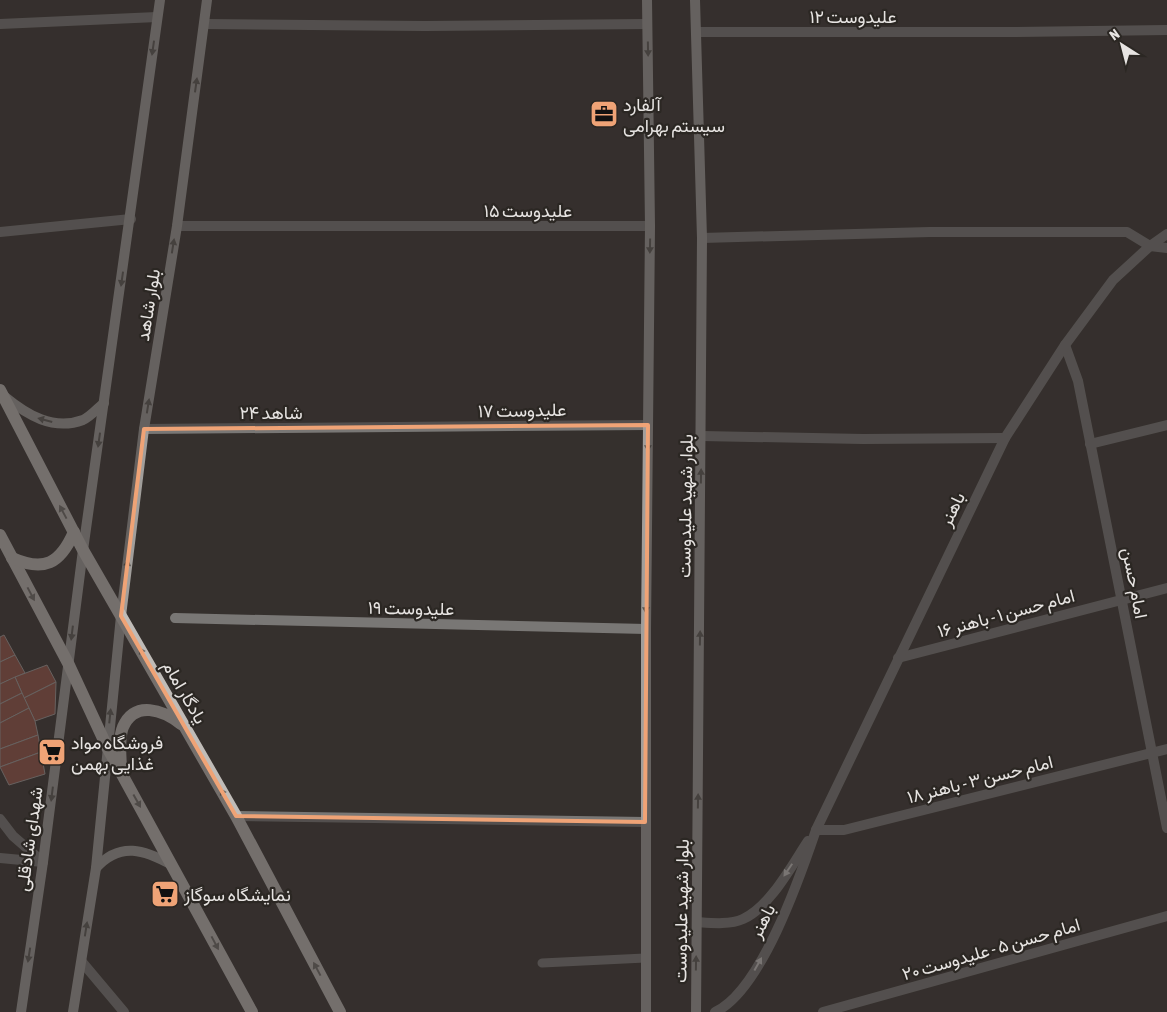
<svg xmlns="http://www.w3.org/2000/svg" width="1167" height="1012" font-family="'Asap Condensed',Vazirmatn,sans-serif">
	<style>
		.building { fill: #945144; stroke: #a49d9b }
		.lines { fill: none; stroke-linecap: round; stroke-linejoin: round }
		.service { stroke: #797775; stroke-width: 9 }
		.minor { stroke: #797775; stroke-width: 10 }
		.tertiary { stroke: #797775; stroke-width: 10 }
		.secondary { stroke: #a19e9b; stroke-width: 10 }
		.primary { stroke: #c0bcb8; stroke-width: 12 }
		.oneway { fill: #5a5753 }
		.oneway2 { fill: #6e6a66 }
		.oneway3 { fill: #ccc9c7 }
		.marked { fill: none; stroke: #efa376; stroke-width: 4; stroke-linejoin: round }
		.labels { text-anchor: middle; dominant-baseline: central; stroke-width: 4.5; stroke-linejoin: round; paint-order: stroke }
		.street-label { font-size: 18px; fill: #e7e4e2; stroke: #2b2723 }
		.poi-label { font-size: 18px; fill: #e7e4e2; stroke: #2b2723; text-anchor: start }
	</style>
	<rect width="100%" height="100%" fill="#35302d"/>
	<!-- building -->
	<g class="building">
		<polygon points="4,635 15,655 0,662 0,637"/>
		<polygon points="15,655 25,673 0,684 0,662"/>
		<polygon points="47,665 56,682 24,698 15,677"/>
		<polygon points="15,677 22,693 0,704 0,684"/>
		<polygon points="56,682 55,714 35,721 24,698"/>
		<polygon points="22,693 29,708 0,723 0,704"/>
		<polygon points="29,708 35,721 38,735 0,749 0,723"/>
		<polygon points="38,735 41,752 0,767 0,749"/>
		<polygon points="41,752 45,774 9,785 0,767"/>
	</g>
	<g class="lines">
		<!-- service -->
		<polyline class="service" points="542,963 645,958"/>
		<!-- minor -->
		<g class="minor">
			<polyline points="0,24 157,17"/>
			<polyline points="204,24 425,26 647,24"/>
			<polyline points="696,32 1011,32 1167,30"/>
			<polyline points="177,226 650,226"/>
			<polyline points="0,232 131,219"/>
			<polyline points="702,238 930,232 1127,232 1150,246 1167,248"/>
			<polyline points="1065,345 1078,381 1167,828"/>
			<polyline points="144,429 648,425"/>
			<polyline points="702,436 863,439 1005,438"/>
			<polyline points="1090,444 1167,425"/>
			<polyline points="175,618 646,629"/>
			<polyline points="898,658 1167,588"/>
			<polyline points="236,816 645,822"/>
			<polyline points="0,819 13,836 43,862"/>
			<polyline points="816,830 844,830 1167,749"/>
			<polyline points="0,858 43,862"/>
			<polyline points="82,962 124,1012"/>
			<polyline points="823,1012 1167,916"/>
		</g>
		<!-- tertiary -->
		<g class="tertiary">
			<path d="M 697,922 C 711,923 730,925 743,919 C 770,907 792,865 808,841"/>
			<path d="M 715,1012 C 761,991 800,877 816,830 L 1005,438 L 1065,345 L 1113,280 L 1150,246 L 1167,234"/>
		</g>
		<!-- secondary -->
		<g class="secondary">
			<polyline points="695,0 702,238 696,1012"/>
			<path d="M 4,396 C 27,415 53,431 83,420 C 90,417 98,408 104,403"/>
			<path d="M 96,868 C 120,841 145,850 172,865"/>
			<polyline points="21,1012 43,862 83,550 160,0"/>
			<polyline points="73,1012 96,868 121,616 144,429 177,226 207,0"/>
			<polyline points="646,1012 646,629 650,226 647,0"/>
		</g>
		<!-- primary -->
		<g class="primary">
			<polyline points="0,390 83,550 236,816 340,1012"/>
			<polyline points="0,535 68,663 107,747 252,1012"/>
			<path d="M 12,558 C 44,572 60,564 74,532"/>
			<path d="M 121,771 C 121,758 118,739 123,727 C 135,700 163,710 181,724"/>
		</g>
	</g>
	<!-- one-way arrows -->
	<defs><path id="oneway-solid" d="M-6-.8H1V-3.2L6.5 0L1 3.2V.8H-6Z" transform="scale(1.25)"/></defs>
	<g class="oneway">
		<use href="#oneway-solid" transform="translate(153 48) rotate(98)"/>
		<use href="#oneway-solid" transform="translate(648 49) rotate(89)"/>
		<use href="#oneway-solid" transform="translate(196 85) rotate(-82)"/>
		<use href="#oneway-solid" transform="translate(173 246) rotate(-81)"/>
		<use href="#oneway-solid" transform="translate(650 246) rotate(91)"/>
		<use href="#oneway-solid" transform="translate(122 279) rotate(98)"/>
		<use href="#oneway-solid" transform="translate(148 406) rotate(-81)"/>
		<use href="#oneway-solid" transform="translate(45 420) rotate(-165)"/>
		<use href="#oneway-solid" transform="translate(99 440) rotate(98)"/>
		<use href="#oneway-solid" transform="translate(648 444) rotate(91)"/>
		<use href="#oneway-solid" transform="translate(701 476) rotate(-89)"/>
		<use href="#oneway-solid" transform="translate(127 567) rotate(-83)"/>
		<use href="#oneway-solid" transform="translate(646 606) rotate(91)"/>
		<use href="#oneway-solid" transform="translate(72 633) rotate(97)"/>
		<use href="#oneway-solid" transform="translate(700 638) rotate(-89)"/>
		<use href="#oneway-solid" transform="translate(110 716) rotate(-84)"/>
		<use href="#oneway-solid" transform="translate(52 794) rotate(97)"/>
		<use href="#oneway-solid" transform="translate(698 801) rotate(-89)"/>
		<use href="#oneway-solid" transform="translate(86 929) rotate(-81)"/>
		<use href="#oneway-solid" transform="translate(29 955) rotate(99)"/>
		<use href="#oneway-solid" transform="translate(696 963) rotate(-89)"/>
	</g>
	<g class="oneway2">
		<use href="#oneway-solid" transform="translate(63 512) rotate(-118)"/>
		<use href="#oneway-solid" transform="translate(31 594) rotate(62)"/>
		<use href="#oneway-solid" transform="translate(143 654) rotate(-120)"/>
		<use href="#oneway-solid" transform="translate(224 795) rotate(-120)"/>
		<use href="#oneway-solid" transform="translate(137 801) rotate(61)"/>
		<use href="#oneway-solid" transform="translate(215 943) rotate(62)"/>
		<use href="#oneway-solid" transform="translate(317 969) rotate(-118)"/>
	</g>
	<g class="oneway3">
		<use href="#oneway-solid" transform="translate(788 870) rotate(124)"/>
		<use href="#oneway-solid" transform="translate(758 964) rotate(-61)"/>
	</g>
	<!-- marked area -->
	<path d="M0 0H1167V1012H0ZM 648,425 L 645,822 L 236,816 L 121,616 L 144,429 Z" fill="#35302d" fill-opacity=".55" fill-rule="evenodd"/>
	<path class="marked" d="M 648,425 L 645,822 L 236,816 L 121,616 L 144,429 Z"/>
	<!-- icons -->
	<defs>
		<symbol id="office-square" viewBox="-11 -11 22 22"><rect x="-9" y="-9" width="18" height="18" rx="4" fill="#efa376" stroke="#2b2723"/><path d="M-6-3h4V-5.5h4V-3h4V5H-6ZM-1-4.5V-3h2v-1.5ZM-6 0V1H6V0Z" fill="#111"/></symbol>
		<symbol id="supermarket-square" viewBox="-11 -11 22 22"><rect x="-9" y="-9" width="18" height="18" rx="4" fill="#efa376" stroke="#2b2723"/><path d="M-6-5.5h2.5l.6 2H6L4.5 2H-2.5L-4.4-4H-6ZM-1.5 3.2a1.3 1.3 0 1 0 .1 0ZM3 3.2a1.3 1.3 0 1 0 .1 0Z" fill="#111"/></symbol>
	</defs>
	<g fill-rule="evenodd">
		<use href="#office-square" x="588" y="98" width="32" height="32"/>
		<use href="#supermarket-square" x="36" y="736" width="32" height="32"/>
		<use href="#supermarket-square" x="149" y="878" width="32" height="32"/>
	</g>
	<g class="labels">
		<!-- street labels -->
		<g class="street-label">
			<text x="853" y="16">علیدوست ۱۲</text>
			<text x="528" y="210">علیدوست ۱۵</text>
			<text transform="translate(148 305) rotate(-81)">بلوار شاهد</text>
			<text transform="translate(522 410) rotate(-1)">علیدوست ۱۷</text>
			<text x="271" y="412">شاهد ۲۴</text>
			<text transform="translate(685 506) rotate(-89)">بلوار شهید علیدوست</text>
			<text transform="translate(952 509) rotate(-64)">باهنر</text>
			<text transform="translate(1135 583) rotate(79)">امام حسن</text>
			<text transform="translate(411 608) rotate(1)">علیدوست ۱۹</text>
			<text transform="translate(1006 613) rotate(-15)">امام حسن ۱ - باهنر ۱۶</text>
			<text transform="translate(185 692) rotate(60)">یادگار امام</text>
			<text transform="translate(980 779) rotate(-14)">امام حسن ۳ - باهنر ۱۸</text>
			<text transform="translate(29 839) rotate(-82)">شهدای شادقلی</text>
			<text transform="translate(681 911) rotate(-89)">بلوار شهید علیدوست</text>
			<text transform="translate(762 921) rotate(-63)">باهنر</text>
			<text transform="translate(991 949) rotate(-16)">امام حسن ۵ - علیدوست ۲۰</text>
		</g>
		<!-- poi labels -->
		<g class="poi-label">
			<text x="623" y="104">آلفارد<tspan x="623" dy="21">سیستم بهرامی</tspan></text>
			<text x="71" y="742">فروشگاه مواد<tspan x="71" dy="21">غذایی بهمن</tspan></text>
			<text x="184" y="894">نمایشگاه سوگاز</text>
		</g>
	</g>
	<!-- north arrow -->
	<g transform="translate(1122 45) rotate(324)" stroke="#2b2723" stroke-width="4" paint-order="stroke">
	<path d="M0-4L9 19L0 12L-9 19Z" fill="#e7e4e2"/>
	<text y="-8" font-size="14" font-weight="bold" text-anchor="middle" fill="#e7e4e2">N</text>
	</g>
</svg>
